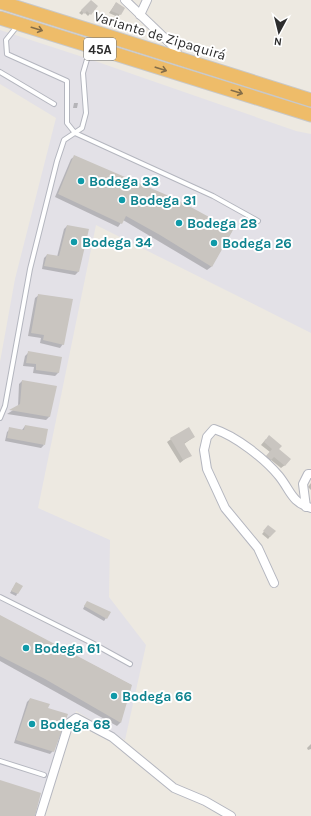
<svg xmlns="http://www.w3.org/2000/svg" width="311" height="816" font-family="Karla,sans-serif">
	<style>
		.industrial { fill: #e3e1e7 }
		.shadow { fill: #0003 }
		.building { fill: #c9c5c0 }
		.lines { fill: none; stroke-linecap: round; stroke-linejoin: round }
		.service-casing { stroke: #b4b6bf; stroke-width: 6 }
		.minor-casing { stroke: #b4b6bf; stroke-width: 10 }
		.trunk-casing { stroke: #c8c8c8; stroke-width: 15 }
		.service { stroke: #fff; stroke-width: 4 }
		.minor { stroke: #fff; stroke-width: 8 }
		.trunk { stroke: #eebc69; stroke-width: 13 }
		.oneway { stroke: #846d48 }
		.culture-dot { fill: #0f9aa8; stroke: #fff; stroke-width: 1.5 }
		.labels { text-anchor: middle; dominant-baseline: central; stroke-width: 4; stroke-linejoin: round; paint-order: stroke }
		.shield { fill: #fff; stroke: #6c6c6c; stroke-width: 1 }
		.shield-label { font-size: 13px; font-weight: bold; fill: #2d2d2d }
		.street-label { font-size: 14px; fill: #2d2d2d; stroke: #fff }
		.culture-label { font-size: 14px; font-weight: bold; fill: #0d838f; stroke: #fff; text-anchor: start }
	</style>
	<rect width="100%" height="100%" fill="#ede9e1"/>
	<!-- industrial -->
	<polygon class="industrial" points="0,30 92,60 296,131 311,134 311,333 96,225 38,508 110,540 109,597 146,645 125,740 76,711 44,816 0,816 0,362 15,279 56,118 0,84"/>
	<!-- shadow -->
	<g class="shadow">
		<polygon points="91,1 97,6 88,16 84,12 82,15 79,13"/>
		<polygon points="116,3 124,8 118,17 109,13"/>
		<polygon points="74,103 78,103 77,108 73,108"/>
		<polygon points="75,156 232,231 211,267 207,270 123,220 118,227 55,197 71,159"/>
		<polygon points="67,226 78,272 75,275 42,269 44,258 47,255 57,257 64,229"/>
		<polygon points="39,295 63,344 60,348 40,343 41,338 28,336 35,298"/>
		<polygon points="28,353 61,358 58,373 55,376 33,373 34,367 23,366 25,356"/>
		<polygon points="22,381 55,387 49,417 46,420 7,414 18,407 19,384"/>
		<polygon points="25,426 44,445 41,448 5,441 7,432 10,429 22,430"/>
		<polygon points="194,437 184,444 190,455 180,463 167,442 171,439"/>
		<polygon points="266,439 278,449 285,465 281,468 271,460 268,463 264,459 270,452 261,445"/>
		<polygon points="311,483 311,490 308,487"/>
		<polygon points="268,527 274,532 268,539 262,534"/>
		<polygon points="16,583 21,586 16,596 10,593"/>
		<polygon points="85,605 110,612 104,621 83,609"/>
		<polygon points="0,616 131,685 120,723 117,726 0,661"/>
		<polygon points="30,699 53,751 50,754 14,743 27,702"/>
		<polygon points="311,744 311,749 308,750 307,748"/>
	</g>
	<!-- building -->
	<g class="building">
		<polygon points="91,0 98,6 91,15 87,11 84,14 81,10"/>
		<polygon points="116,2 125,8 121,15 111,11"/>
		<polygon points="74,155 176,199 233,230 212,267 160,235 126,216 122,224 58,194"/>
		<polygon points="67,225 89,229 79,272 44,266 47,254 59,256"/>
		<polygon points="38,294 73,299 64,345 43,340 44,335 31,333"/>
		<polygon points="28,351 62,357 59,373 36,370 36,364 26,363"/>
		<polygon points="22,380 57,386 50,417 9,410 20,404"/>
		<polygon points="25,425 48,429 45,445 7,438 9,427 24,430"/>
		<polygon points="189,427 195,437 184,443 192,456 183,460 170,438"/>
		<polygon points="269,435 282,446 279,449 291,459 285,466 274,457 271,460 266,456 272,449 264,442"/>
		<polygon points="268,525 276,531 270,537 263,531"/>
		<polygon points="16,582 23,586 18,594 11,591"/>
		<polygon points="87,601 111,612 107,619 84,606"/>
		<polygon points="0,615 132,685 121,723 45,679 0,656"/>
		<polygon points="30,698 50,704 48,708 68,714 54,752 16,740"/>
		<polygon points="0,780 41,793 35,816 0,816"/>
	</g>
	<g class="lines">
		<defs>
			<g id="service">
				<polyline points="18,25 6,40 7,54 67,81 67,123 75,133 213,196 258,221"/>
				<polyline points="0,72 54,104"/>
				<polyline points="0,418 5,406 30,269 57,161 64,140 82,128 86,113 83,73 90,49"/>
				<polyline points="0,597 92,643 130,664"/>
				<polyline points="0,761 44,775"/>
			</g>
			<g id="minor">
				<polyline points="125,0 176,49 178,58"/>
				<polyline points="140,15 147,0"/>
				<polyline points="306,507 303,484 308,474 311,474"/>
				<path d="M 274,583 L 258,548 L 225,508 L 207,469 L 204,450 L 207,437 L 214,429 C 236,436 265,459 279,476 C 291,491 291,502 311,508"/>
				<polyline points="40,816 69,723 76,718 112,737 174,788 205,801 231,816"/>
			</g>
			<g id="trunk">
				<polyline points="0,2 311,100"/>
				<polyline points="0,18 311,115"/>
			</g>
		</defs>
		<!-- service casing -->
		<use href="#service" class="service-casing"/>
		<!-- minor casing -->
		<use href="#minor" class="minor-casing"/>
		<!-- trunk casing -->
		<use href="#trunk" class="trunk-casing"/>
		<!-- service -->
		<use href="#service" class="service"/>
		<!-- minor -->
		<use href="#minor" class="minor"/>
		<!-- trunk -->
		<use href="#trunk" class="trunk"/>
	</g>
	<!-- one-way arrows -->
	<defs><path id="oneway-shaft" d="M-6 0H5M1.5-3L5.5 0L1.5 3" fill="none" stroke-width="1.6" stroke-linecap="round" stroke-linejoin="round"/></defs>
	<g class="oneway">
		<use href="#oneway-shaft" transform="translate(37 29) rotate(17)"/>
		<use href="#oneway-shaft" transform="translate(161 69) rotate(18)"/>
		<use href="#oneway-shaft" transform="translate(237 92) rotate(17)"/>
	</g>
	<!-- markers -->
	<g class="culture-dot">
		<circle cx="81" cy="181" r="4"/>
		<circle cx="122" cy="200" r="4"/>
		<circle cx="179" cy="223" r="4"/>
		<circle cx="74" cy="242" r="4"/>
		<circle cx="214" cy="243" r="4"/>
		<circle cx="26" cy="648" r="4"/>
		<circle cx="114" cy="696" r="4"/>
		<circle cx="32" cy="724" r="4"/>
	</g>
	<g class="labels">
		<!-- shield labels -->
		<rect class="shield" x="84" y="38" width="32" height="22" rx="3"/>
		<g class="shield-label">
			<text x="100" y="49">45A</text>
		</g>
		<!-- street labels -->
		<g class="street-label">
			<text transform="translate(160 36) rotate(17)">Variante de Zipaquirá</text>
		</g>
		<!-- culture labels -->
		<g class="culture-label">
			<text x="89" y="181">Bodega 33</text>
			<text x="130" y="200">Bodega 31</text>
			<text x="187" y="223">Bodega 28</text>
			<text x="82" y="242">Bodega 34</text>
			<text x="222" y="243">Bodega 26</text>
			<text x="34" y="648">Bodega 61</text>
			<text x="122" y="696">Bodega 66</text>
			<text x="40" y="724">Bodega 68</text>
		</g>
	</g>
	<!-- north arrow -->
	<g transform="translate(279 32) rotate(187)" stroke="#ffffff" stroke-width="3" paint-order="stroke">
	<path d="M0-3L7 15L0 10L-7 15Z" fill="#2d2d2d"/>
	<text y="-6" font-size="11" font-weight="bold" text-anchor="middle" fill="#2d2d2d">N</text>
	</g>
</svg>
